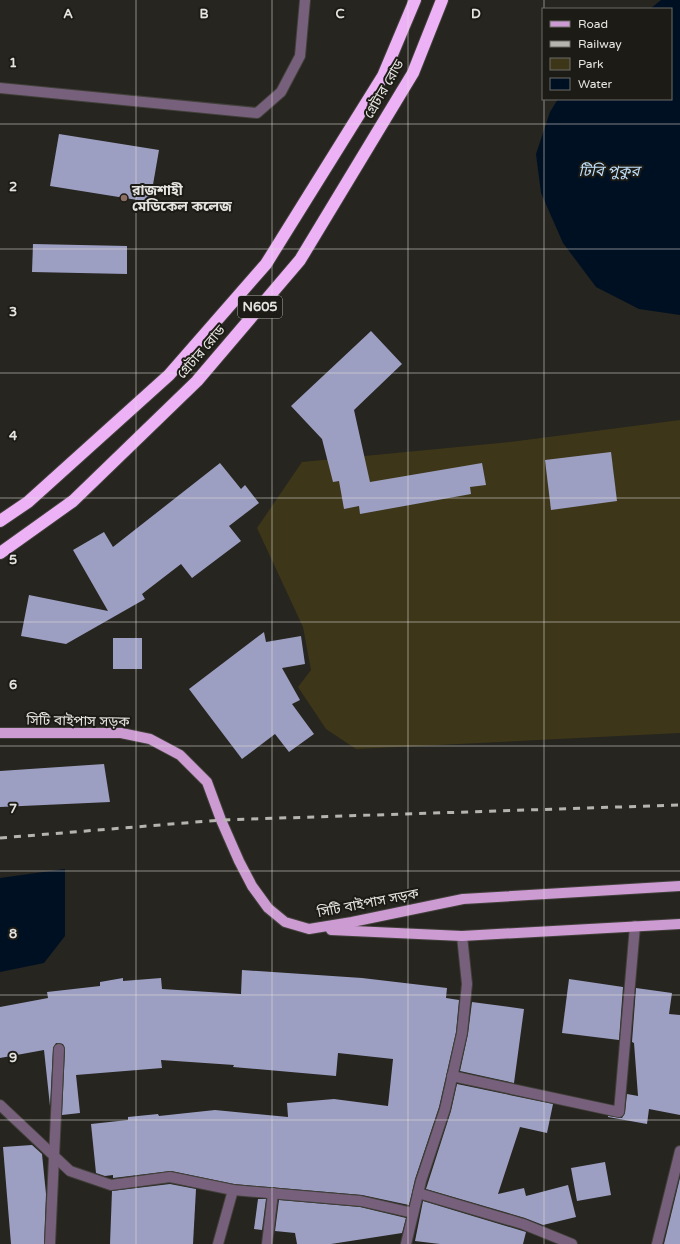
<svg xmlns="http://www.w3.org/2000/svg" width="680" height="1244" font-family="'Varela Round','Noto Sans Bengali',sans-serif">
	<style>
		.green { fill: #3d3619 }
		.water { fill: #001023 }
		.building { fill: #9c9fc2 }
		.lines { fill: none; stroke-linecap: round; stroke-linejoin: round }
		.lane-casing { stroke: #41403a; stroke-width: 12 }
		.street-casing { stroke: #41403a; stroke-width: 12 }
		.primary-casing { stroke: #41403a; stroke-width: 12 }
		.highway-casing { stroke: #41403a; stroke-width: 14 }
		.lane { stroke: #77607b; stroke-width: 10 }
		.street { stroke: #77607b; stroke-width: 10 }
		.primary { stroke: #cb9bd2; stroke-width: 10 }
		.highway { stroke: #ecb2f5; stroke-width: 12 }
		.rail { stroke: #b5b4af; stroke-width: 3; stroke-dasharray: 7 7; stroke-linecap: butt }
		.grid { fill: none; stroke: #e5e4e0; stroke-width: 1; stroke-opacity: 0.55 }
		.education-dot { fill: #8d6e63; stroke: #1c1b15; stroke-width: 1.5 }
		.labels { text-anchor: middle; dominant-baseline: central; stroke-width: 4; stroke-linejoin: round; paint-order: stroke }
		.shield { fill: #1c1b15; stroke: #a9a8a3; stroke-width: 1 }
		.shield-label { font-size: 13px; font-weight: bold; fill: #e5e4e0 }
		.street-label { font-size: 14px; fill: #e5e4e0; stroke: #1c1b15 }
		.poi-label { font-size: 14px; font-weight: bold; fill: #e5e4e0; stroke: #1c1b15; text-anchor: start }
		.water-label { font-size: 15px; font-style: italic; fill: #bfdef8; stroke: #1c1b15 }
		.grid-label { font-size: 13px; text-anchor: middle; font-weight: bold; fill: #e5e4e0; stroke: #1c1b15; stroke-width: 4; stroke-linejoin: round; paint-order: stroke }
	</style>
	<rect width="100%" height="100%" fill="#26251f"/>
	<!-- green -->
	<polygon class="green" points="680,420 680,733 356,749 326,729 298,687 311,670 303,627 257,528 302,462 510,442"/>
	<!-- water -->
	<g class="water">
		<polygon points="661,0 680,0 680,315 639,309 596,287 563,243 541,193 536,154 550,112 558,99 671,99 671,9 650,9"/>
		<polygon points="65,869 65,936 44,963 0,972 0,878"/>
	</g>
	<!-- building -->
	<g class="building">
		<polygon points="59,134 159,150 150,202 50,186"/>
		<polygon points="33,244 127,246 127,274 32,272"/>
		<polygon points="371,331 402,364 354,410 370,482 482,463 486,485 470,487 471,494 360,514 359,506 344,509 339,481 333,482 322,439 291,406"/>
		<polygon points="611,452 617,501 551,510 545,460"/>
		<polygon points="220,463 241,489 245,485 259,503 229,526 241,541 192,578 181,564 142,594 145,599 66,644 21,636 29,595 108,611 73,550 104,532 113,547"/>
		<polygon points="264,632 266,642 301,636 305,664 282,668 300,700 292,704 314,734 289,752 275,734 242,759 189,689"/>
		<rect x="113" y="638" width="29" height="31"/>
		<polygon points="104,764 110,802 0,807 0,771"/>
		<polygon points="242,970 362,978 447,988 446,998 459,1000 456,1032 439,1107 415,1179 409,1205 362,1195 234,1184 171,1171 113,1178 113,1175 105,1176 96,1173 91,1124 128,1120 128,1117 158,1114 159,1116 215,1110 288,1117 287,1103 334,1099 388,1106 393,1059 338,1053 336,1076 233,1067 234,1065 161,1060 162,1068 76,1075 80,1113 62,1115 65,1049 63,1044 56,1043 53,1048 50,1106 44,1050 0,1058 0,1007 48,998 47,992 100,986 100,982 123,978 123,981 161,978 162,989 241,994"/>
		<polygon points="569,979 623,987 619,1040 562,1033"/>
		<polygon points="636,988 672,993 669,1014 680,1015 680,1115 649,1109 647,1124 608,1117 608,1116 622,1118 625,1113 627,1094 638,1096 634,1043 632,1042"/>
		<polygon points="472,1002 524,1009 514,1083 460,1071 468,1034"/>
		<polygon points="457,1084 553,1104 547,1133 520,1127 498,1194 524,1188 526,1196 568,1185 576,1217 543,1225 525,1218 426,1189 451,1111"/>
		<polygon points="32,1145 42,1154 46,1194 44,1244 11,1244 3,1147"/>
		<polygon points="605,1162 611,1195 577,1201 571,1168"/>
		<polygon points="680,1178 680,1244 664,1244"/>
		<polygon points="170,1184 196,1189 193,1244 110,1244 112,1191"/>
		<polygon points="258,1199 266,1199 262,1230 254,1229"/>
		<polygon points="279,1200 360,1207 406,1218 402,1233 331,1244 297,1244 295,1233 275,1231"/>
		<polygon points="423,1201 526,1232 523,1244 440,1244 415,1241"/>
	</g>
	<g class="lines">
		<defs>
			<polyline id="lane" points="218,1244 233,1190"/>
			<g id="street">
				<polyline points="0,88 257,113 281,92 300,56 305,0"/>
				<polyline points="452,1076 619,1112 635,926"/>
				<polyline points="0,1105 70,1171 111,1185 170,1177 233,1190 361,1201 413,1213"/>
				<polyline points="418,1193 523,1224 572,1244"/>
				<polyline points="50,1244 59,1049"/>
				<polyline points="267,1244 273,1193"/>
				<polyline points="406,1244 421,1181 445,1109 462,1033 467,984 462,936"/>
				<polyline points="657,1244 680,1151"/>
			</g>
			<g id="primary">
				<polyline points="0,733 121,733 150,739 180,755 207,782 221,820 239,861 252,886 268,908 285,922 309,929 352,922 463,899 680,886"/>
				<polyline points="331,930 462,936 680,924"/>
			</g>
			<g id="highway">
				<polyline points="0,521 28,502 169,375 266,264 383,76 415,0"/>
				<polyline points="0,553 73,501 197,381 300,260 413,73 442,0"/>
			</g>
		</defs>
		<!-- lane casing -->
		<use href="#lane" class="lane-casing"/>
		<!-- street casing -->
		<use href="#street" class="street-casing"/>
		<!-- primary casing -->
		<use href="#primary" class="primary-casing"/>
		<!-- highway casing -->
		<use href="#highway" class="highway-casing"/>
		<!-- lane -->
		<use href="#lane" class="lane"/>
		<!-- street -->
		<use href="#street" class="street"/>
		<!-- primary -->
		<use href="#primary" class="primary"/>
		<!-- highway -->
		<use href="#highway" class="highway"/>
		<!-- rail -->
		<polyline class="rail" points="0,838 221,820 680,805"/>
	</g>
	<!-- grid -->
	<path class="grid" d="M 136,0 L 136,1244M 272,0 L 272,1244M 408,0 L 408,1244M 544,0 L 544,9M 544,99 L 544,1244M 0,124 L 680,124M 0,249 L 680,249M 0,373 L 680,373M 0,498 L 680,498M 0,622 L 680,622M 0,746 L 680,746M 0,871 L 680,871M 0,995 L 680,995M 0,1120 L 680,1120"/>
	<!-- markers -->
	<circle class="education-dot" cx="124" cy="198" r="4"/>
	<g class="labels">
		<!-- shield labels -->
		<rect class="shield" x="238" y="296" width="44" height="22" rx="3"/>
		<g class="shield-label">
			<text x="260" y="307">N605</text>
		</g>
		<!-- street labels -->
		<g class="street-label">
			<text transform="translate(384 89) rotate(-60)">গ্রেটার রোড</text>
			<text transform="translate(201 352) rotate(-49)">গ্রেটার রোড</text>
			<text transform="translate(78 721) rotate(1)">সিটি বাইপাস সড়ক</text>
			<text transform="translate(368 903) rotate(-11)">সিটি বাইপাস সড়ক</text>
		</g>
		<!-- poi labels -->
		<g class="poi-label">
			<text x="132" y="190">রাজশাহী<tspan x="132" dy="16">মেডিকেল কলেজ</tspan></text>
		</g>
		<!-- water labels -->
		<g class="water-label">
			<text x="609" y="171">টিবি পুকুর</text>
		</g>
	</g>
	<g class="grid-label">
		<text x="68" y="18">A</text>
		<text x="204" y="18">B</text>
		<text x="340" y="18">C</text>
		<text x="476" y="18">D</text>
		<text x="13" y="67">1</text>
		<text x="13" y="191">2</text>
		<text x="13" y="316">3</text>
		<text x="13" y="440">4</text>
		<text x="13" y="564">5</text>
		<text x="13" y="689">6</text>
		<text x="13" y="813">7</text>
		<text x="13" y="938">8</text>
		<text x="13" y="1062">9</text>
	</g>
	<!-- legend -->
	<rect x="542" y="8" width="130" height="92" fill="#1c1b15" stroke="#6c6b66"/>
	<rect x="550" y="21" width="20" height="6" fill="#cb9bd2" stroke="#6c6b66"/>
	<text x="578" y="28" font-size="12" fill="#e5e4e0">Road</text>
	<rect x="550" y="41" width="20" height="6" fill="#b5b4af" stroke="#6c6b66"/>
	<text x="578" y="48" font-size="12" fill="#e5e4e0">Railway</text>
	<rect x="550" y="58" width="20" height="12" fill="#3d3619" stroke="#6c6b66"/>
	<text x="578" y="68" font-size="12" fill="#e5e4e0">Park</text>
	<rect x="550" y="78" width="20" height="12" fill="#001023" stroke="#6c6b66"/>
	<text x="578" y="88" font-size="12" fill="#e5e4e0">Water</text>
</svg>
